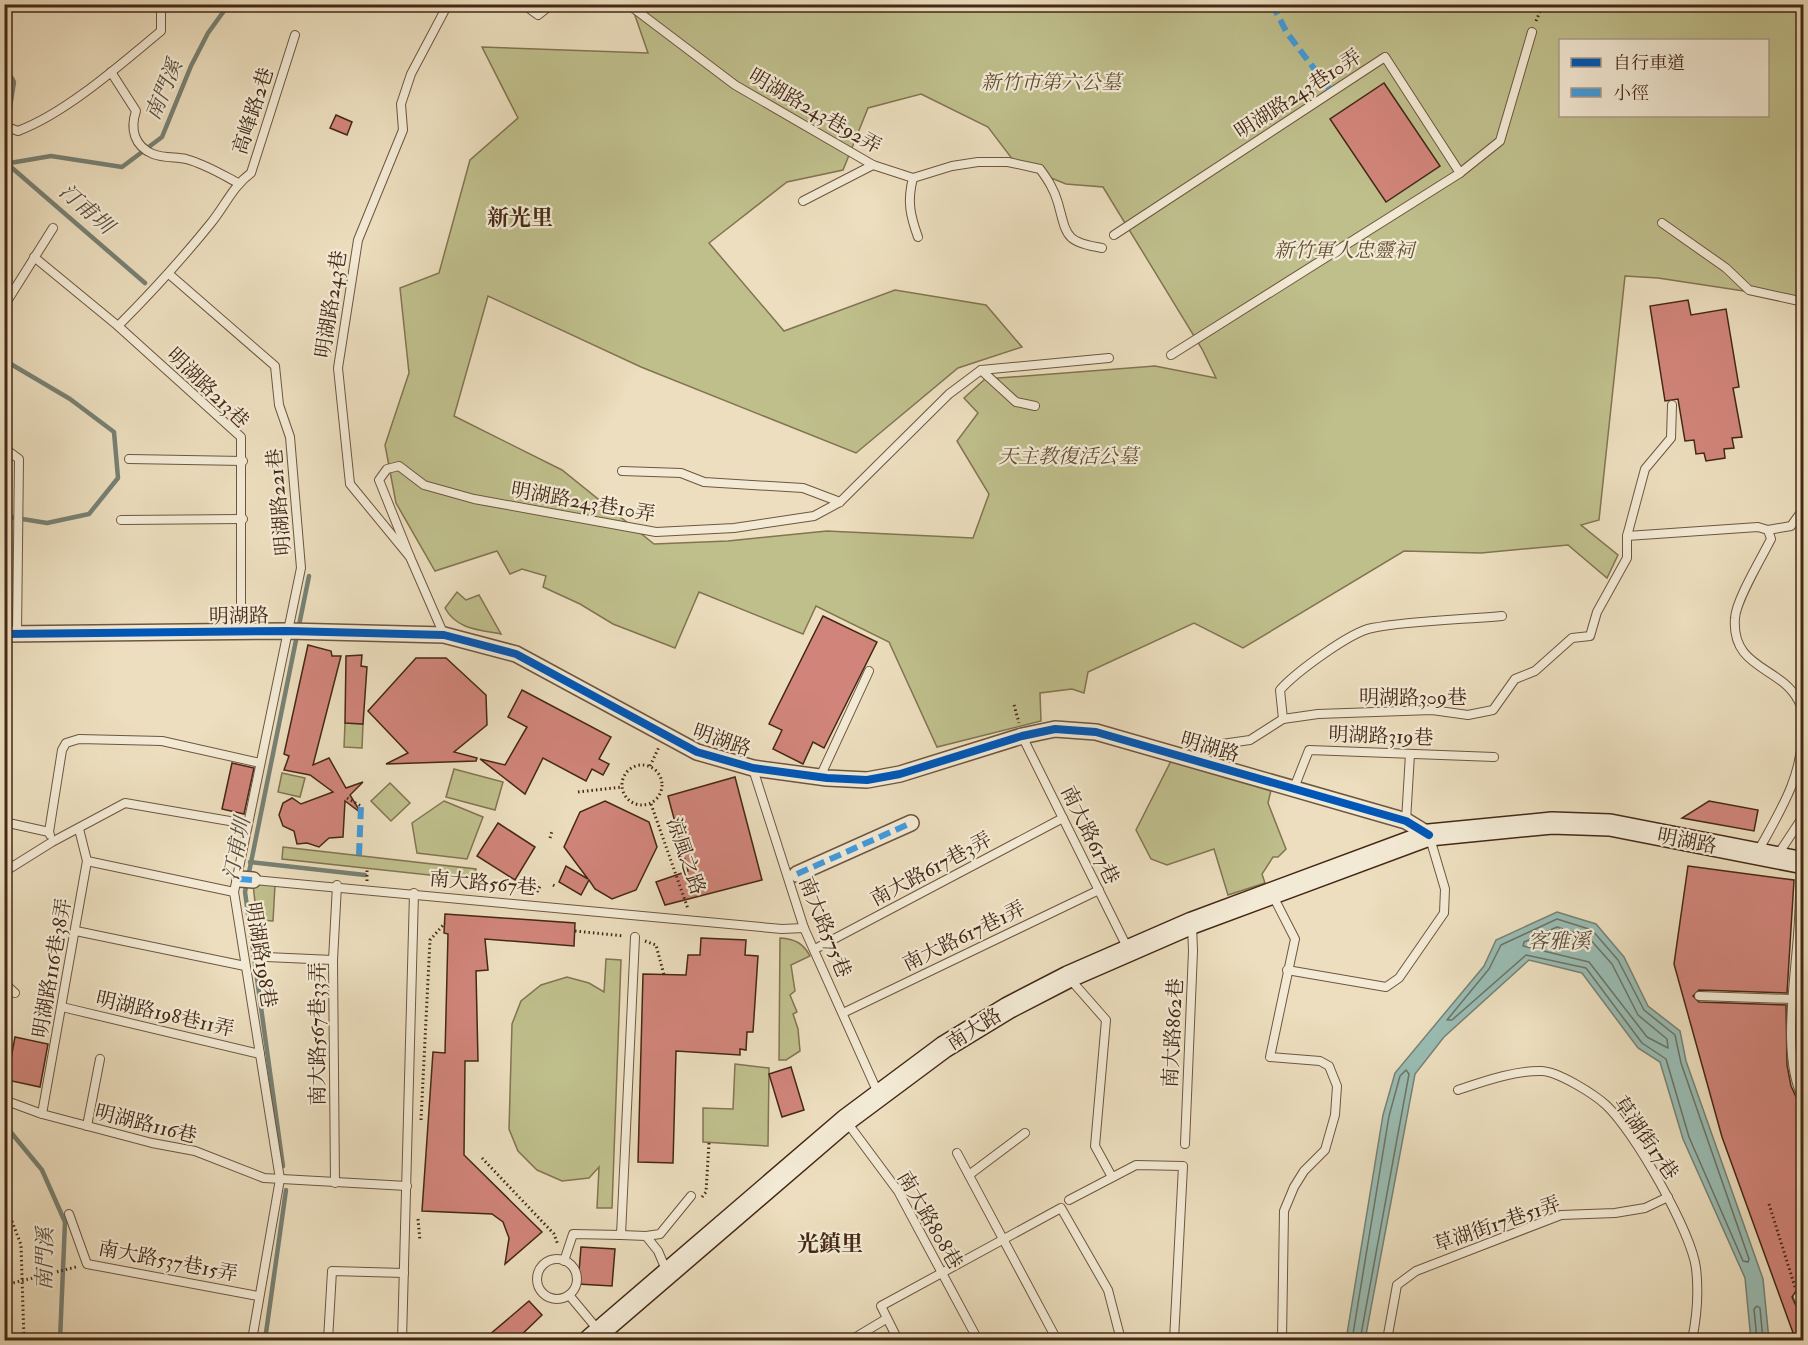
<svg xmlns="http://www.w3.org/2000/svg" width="1808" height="1345" font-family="'IM FELL Double Pica','Noto Serif TC',serif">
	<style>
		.green { fill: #bfbf8c; stroke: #827451; stroke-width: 1.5; fill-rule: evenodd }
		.water { fill: #99bcb3; stroke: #778174; stroke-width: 1.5 }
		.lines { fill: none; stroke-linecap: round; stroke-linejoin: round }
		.shore { stroke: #6e7264; stroke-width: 1.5 }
		.stream { stroke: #778174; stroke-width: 4.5 }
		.building { fill: #d1857a; stroke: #442816; stroke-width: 1.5 }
		.lane-casing { stroke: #6e5640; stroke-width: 10 }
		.street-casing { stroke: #6e5640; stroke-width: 18 }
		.secondary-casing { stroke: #442816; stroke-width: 24 }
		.path { stroke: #442816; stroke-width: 3; stroke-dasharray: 1.5 3; stroke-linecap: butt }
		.lane { stroke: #f3ead5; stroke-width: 8 }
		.street { stroke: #f3ead5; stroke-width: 15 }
		.secondary { stroke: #f3ead5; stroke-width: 21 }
		.quiet { stroke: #409cdf; stroke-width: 6; stroke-dasharray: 12 6; stroke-linecap: butt }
		.cycleway-casing { stroke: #f3ead5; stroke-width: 11 }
		.cycleway { stroke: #0057b8; stroke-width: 8 }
		.labels { text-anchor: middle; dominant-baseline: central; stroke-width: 4.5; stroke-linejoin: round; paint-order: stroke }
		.park-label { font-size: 20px; font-style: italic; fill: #634e34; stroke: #f3ead5 }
		.street-label { font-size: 20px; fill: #442816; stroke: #f3ead5 }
		.water-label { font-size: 21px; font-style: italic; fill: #594d3d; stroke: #f3ead5 }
		.quarter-label { font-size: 22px; font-weight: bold; fill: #442816; stroke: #f3ead5 }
	</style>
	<rect width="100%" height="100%" fill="#ecdebe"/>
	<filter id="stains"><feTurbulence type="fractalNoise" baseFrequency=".00333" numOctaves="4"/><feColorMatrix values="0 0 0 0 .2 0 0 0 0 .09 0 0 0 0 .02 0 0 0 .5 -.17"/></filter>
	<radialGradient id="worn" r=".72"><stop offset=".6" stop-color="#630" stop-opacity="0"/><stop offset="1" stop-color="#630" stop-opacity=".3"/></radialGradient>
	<!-- green -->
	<g class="green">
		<path d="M 631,4 L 1803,5 L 1803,300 L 1658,278 L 1625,276 L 1599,520 L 1581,525 L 1618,555 L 1607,578 L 1568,545 L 1481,553 L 1404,551 L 1243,648 L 1194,623 L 1088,672 L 1084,693 L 1072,689 L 1040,693 L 1041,721 L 937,747 L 889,642 L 816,606 L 803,634 L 699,592 L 675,648 L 613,624 L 580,604 L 543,587 L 546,576 L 522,569 L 510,574 L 497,551 L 435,571 L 396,503 L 385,445 L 409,373 L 400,288 L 439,273 L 470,160 L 518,118 L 482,47 L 648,53 ZM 1560,40 L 1768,40 L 1768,116 L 1560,116 ZM 921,94 L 988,127 L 1016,164 L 1066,184 L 1103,187 L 1202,349 L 1216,378 L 1155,366 L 985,379 L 964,398 L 978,413 L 957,441 L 989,494 L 973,538 L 827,531 L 728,541 L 654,544 L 562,470 L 454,416 L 488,296 L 641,367 L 856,453 L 958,368 L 1022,347 L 986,305 L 895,290 L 784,331 L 709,243 L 787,182 L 843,170 L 868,108 Z"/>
		<path d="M 457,592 L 466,600 L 479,595 L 501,634 C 479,630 456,629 445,608 Z"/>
		<polygon points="345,723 363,724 362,748 344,747"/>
		<polygon points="1171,761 1271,790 1268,803 1286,849 1278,857 1273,857 1262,874 1265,883 1228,895 1214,849 1167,865 1151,859 1136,830"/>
		<polygon points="454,769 503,782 495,810 446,797"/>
		<polygon points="282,773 305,778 300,797 278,792"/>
		<polygon points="390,783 410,803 391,821 371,801"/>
		<polygon points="444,801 483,817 467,859 417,853 412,823"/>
		<polygon points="283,847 476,869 475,880 282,859"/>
		<polygon points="253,884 275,885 273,921 257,920"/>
		<path d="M 780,938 C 795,939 803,943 810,956 L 791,965 L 795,991 L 790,995 L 797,1012 L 793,1014 L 798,1029 L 800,1051 L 786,1060 L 779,1060 Z"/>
		<polygon points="606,959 621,960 612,1208 597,1208 599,1167 589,1178 562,1181 537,1170 518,1151 509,1129 512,1024 521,1001 541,985 567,977 589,983 604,992"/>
		<polygon points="735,1064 769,1068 768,1146 703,1142 703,1108 733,1109"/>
		<polygon points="5,1228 10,1252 6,1340 4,1340"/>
	</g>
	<!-- water -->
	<polygon class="water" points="1557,912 1596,924 1624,957 1648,1006 1680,1031 1686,1061 1763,1279 1769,1340 1751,1340 1745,1278 1683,1139 1660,1062 1638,1048 1582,973 1529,960 1444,1037 1415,1074 1365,1340 1346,1340 1383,1115 1395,1073 1484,966 1496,940"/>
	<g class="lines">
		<!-- shore -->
		<g class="shore">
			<polygon points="1557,919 1592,930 1618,960 1644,1010 1675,1035 1681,1063 1749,1259 1748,1262 1743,1261 1689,1137 1666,1059 1642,1043 1586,968 1526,955 1452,1020 1447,1020 1489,969 1501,945"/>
			<polygon points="1557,927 1588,937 1612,964 1638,1015 1667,1039 1668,1048 1647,1037 1589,962 1523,946 1524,942"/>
			<polygon points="1559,936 1580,943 1582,947 1579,949 1554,943 1553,939"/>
			<polyline points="1352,1340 1389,1116 1400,1076 1406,1070 1409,1074 1360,1340"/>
			<polyline points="1757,1340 1754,1309 1757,1306 1760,1308 1763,1340"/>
		</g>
		<!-- stream -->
		<g class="stream">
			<polyline points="4,64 14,82 9,114"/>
			<polyline points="4,141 5,139"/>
			<polyline points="4,161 145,283"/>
			<polyline points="4,167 10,163 51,156 122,167 162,137 191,66 208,33 229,4"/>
			<polyline points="4,360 70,399 114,432 118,478 89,514 47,523 4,516"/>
			<polyline points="250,862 365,875"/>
			<polyline points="4,1124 42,1170 65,1222 60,1340"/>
			<polyline points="283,1166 245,892 309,576"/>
			<polyline points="265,1340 286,1190"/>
		</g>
	</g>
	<!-- building -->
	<g class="building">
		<polygon points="1384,83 1440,166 1386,202 1330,119"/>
		<polygon points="336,115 352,122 347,135 330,128"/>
		<polygon points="1688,300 1691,315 1726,309 1739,387 1733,388 1742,437 1732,438 1734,448 1724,449 1725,458 1706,461 1704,453 1696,454 1694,440 1685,441 1678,399 1665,401 1650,306"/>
		<polygon points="823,616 877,642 824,748 813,742 803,764 773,749 782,730 769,724"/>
		<polygon points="308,645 331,651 332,656 341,656 313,765 329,758 346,788 363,782 350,795 361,813 345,801 343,837 329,838 319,847 307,843 297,844 294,831 283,826 279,815 283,803 292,798 301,804 333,792 310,775 284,770 289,756 284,754"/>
		<polygon points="362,655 361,666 367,667 363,724 345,723 346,656"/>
		<polygon points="416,658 446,658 486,695 487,725 454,752 477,758 476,761 386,764 408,753 368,711"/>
		<polygon points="522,690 611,737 599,759 609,764 603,775 592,769 586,781 543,758 525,794 480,759 505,765 527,727 508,717"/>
		<polygon points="232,763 254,768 244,814 222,809"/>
		<polygon points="735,777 762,880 665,905 656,882 688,871 668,796"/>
		<polygon points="605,801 649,822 657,847 636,890 612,899 595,889 589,880 581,895 559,882 566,866 588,879 564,847 580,812"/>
		<polygon points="1709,801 1758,810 1754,831 1682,818"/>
		<polygon points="498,823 535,847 515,880 477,856"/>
		<polygon points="1688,866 1794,880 1787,993 1699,990 1693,996 1699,1002 1786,1005 1787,1065 1791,1086 1799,1103 1803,1106 1803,1295 1796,1291 1792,1297 1799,1312 1803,1315 1803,1341 1796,1341 1722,1137 1674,964"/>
		<polygon points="445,914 575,923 574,946 485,939 488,970 476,971 478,1061 465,1061 464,1155 542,1232 505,1264 509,1238 503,1222 492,1214 422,1211 433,1052 445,1053 448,934 444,933"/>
		<polygon points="701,938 746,940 745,955 758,956 753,1032 747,1032 746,1050 740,1049 740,1055 676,1051 673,1163 638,1162 643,974 686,975 688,955 700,955"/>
		<polygon points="1803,941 1803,1083 1797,1042"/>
		<polygon points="15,1037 48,1044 40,1087 7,1080"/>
		<polygon points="791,1067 804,1110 782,1117 769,1074"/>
		<polygon points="581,1247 615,1249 612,1286 578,1284"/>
		<polygon points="529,1301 542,1315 515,1341 482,1341"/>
	</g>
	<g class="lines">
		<defs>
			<g id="lane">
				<polyline points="523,4 538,15 552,4"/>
				<path d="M 628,4 L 735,85 L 873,165 L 913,178 L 952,166 L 978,162 L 1008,162 L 1040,169 C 1048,180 1054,189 1058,203 C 1067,235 1064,242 1102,248"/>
				<path d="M 111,72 L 136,111 C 130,129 134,146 153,154 C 163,158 176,157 186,159 C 205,164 221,174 238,183"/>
				<path d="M 4,126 L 18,131 C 66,113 120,65 161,31 L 161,4"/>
				<path d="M 913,178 C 907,201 910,215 918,237"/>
				<polyline points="803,201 873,165"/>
				<polyline points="1662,223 1726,268 1749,290 1804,302"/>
				<polyline points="1114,235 1385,57 1460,173"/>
				<polyline points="34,257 118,326 241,437 241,633"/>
				<polyline points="169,274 275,366 279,405 290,437 301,568 234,892 280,1179 252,1340"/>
				<polyline points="4,306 53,228"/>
				<path d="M 118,326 C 151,293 182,259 211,223 C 225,206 233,186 251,173 L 295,35"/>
				<polyline points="1171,355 1460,173 1500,141 1532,32"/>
				<polyline points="981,370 1016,402 1035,406"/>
				<polyline points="4,448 19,459 17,634"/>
				<polyline points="129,459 243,461"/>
				<polyline points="622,471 681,473 704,482 803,488 840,502"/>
				<polyline points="121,520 243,519"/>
				<polyline points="1768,530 1791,526 1804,508"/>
				<path d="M 1627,536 L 1758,527 L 1768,530 L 1771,539 C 1762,557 1736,600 1735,618 C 1731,669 1780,666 1798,700 C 1804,709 1803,721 1803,731 C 1801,780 1780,811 1757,853"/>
				<polyline points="410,557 379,480 387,469 399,466 424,485 474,499 656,532 734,528 814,516 840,502 949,394 981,370 1109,358"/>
				<polyline points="444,635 410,557 350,484 338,368 358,240 403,130 401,104 411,74 448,4"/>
				<path d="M 1283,719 L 1280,690 C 1295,673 1350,632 1372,628 C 1414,620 1459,620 1502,616"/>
				<polyline points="1022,736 1128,949"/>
				<polyline points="1192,758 1222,744 1250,740 1283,719 1318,714 1432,710 1468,715 1493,710 1515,679 1535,671 1572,638 1590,636 1597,612 1627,558 1627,536 1645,469 1671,438 1672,405"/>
				<polyline points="753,769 804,928 878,1093"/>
				<polyline points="820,777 869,671"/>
				<polyline points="1294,788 1309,750 1494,757"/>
				<polyline points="1406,821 1410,754"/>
				<polyline points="4,822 49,832 50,835"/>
				<polyline points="49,832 62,750 66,743 79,739 162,741 260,763"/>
				<polyline points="1777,856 1804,815"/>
				<polyline points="87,861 234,892"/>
				<path d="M 1801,865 C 1800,888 1800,911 1798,935 C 1795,980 1781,1060 1804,1100"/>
				<polyline points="4,872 52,842 125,803 247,824"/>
				<polyline points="253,880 782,929 804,928"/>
				<polyline points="1273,896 1295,939 1270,1057 1320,1061 1329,1066 1337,1086 1335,1115 1325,1150 1304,1171 1294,1187 1284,1211 1282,1340"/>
				<polyline points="76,931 245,966"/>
				<polyline points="815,949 1063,818"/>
				<polyline points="266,957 333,960"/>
				<polyline points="1287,970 1386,987 1399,978 1444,913 1445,889 1429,835"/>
				<polyline points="1070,979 1106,1020 1095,1146 1112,1177"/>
				<polyline points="4,983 15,993"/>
				<polyline points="1699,996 1791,999"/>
				<polyline points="62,1007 260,1054"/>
				<polyline points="843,1013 1099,890"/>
				<path d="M 1458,1090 C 1482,1082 1516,1070 1542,1071 C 1559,1072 1594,1094 1606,1105 C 1634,1131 1691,1231 1696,1268 C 1699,1293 1697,1316 1692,1340"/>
				<polyline points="4,1100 42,1114 152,1143 195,1151 264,1178 407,1186"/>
				<polyline points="42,1114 87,861 79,829"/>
				<polyline points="846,1121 898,1191 978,1340"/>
				<polyline points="87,1126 100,1059"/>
				<polyline points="1185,1144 1193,951 1192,925"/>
				<polyline points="957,1153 1057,1340"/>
				<polyline points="969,1175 1025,1133"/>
				<polyline points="335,1183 333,960 337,885"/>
				<polyline points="1069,1200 1136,1165 1183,1166 1174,1340"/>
				<polyline points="69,1214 87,1264 258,1296"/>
				<polyline points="621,1235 646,1236 658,1251 667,1272"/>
				<polyline points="646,1236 660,1234 691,1196"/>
				<circle cx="557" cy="1279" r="20"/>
				<polyline points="564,1261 573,1234 621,1235 635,937"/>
				<polyline points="569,1295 599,1331"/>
				<polyline points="1798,1297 1804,1309"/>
				<polyline points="328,1340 332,1271 404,1273"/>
				<polyline points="402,1340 414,893"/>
				<polyline points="851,1340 886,1319"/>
				<polyline points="898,1340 881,1306 1061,1208 1108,1290 1121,1340"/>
				<polyline points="1387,1340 1397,1285 1416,1271 1561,1215 1615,1213 1645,1208 1668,1197"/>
			</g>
			<g id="street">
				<polyline points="4,634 288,631 444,635 516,654 697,752 753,768 827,778 867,780 900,774 1022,736 1055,729 1096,732 1406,821 1429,835"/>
				<polyline points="797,874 911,823"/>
				<polyline points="240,879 253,880"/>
			</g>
			<polyline id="secondary" points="590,1340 846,1120 944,1047 1008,1008 1068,977 1192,923 1429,835 1552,823 1610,825 1804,863"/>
		</defs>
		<!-- lane casing -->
		<use href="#lane" class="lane-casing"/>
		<!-- street casing -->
		<use href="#street" class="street-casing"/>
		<!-- secondary casing -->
		<use href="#secondary" class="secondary-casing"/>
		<!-- path -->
		<g class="path">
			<polyline points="1536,21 1543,4"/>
			<polyline points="1014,705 1019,723"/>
			<circle cx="642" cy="785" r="20"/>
			<polyline points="650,766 659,747"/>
			<polyline points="578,792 622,787"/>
			<polyline points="347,798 361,806"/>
			<polyline points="651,804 688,909"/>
			<polyline points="550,838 552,831"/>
			<polyline points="367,881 367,868"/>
			<polyline points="553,885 557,887"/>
			<polyline points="537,892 540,886"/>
			<polyline points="575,931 624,936"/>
			<polyline points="645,941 656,945 664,975"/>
			<polyline points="421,1120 430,940 445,923"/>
			<polyline points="482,1158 554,1234 558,1245"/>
			<polyline points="702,1197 706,1192 709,1143"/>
			<polyline points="4,1200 21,1245 24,1340"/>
			<polyline points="1769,1204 1795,1287"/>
			<polyline points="418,1219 420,1241"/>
			<polyline points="9,1284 76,1267"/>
		</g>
		<!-- lane -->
		<use href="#lane" class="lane"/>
		<!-- street -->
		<use href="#street" class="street"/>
		<!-- secondary -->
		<use href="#secondary" class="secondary"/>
		<!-- quiet -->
		<g class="quiet">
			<polyline points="1272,4 1287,33 1332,92"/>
			<polyline points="359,855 361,806"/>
			<polyline points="797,874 911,823"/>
			<polyline points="240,879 253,880"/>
		</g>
		<defs>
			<polyline id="cycleway" points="4,634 288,631 444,635 516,654 697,752 753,768 827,778 867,780 900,774 1022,736 1055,729 1096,732 1406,821 1429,835"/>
		</defs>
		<!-- cycleway casing -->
		<use href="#cycleway" class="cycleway-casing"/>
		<!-- cycleway -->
		<use href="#cycleway" class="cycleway"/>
	</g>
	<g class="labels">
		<!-- park labels -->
		<g class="park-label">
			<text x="1051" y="82">新竹市第六公墓</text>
			<text x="1344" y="250">新竹軍人忠靈祠</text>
			<text x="1068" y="456">天主教復活公墓</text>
		</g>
		<!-- street labels -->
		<g class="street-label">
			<text transform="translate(1298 94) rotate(-33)">明湖路243巷10弄</text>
			<text transform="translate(253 111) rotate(-72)">高峰路2巷</text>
			<text transform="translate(815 111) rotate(30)">明湖路243巷92弄</text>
			<text transform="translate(331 304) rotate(-81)">明湖路243巷</text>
			<text transform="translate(208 388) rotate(44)">明湖路213巷</text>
			<text transform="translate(279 502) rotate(-95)">明湖路221巷</text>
			<text transform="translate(583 502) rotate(10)">明湖路243巷10弄</text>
			<text transform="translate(239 616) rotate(-1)">明湖路</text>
			<text x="1413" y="697">明湖路309巷</text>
			<text transform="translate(1381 736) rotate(2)">明湖路319巷</text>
			<text transform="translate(722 740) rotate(19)">明湖路</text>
			<text transform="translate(1210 747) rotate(16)">明湖路</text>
			<text transform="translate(1090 835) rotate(64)">南大路617巷</text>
			<text transform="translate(1687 841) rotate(11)">明湖路</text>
			<text transform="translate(686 856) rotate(71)">涼風之路</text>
			<text transform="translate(931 869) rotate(-28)">南大路617巷3弄</text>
			<text transform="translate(483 883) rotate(5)">南大路567巷</text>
			<text transform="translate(825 927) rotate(68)">南大路575巷</text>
			<text transform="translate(964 936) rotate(-26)">南大路617巷1弄</text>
			<text transform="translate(261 955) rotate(81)">明湖路198巷</text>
			<text transform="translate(52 968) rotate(-80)">明湖路116巷38弄</text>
			<text transform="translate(165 1014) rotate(13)">明湖路198巷11弄</text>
			<text transform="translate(974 1029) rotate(-32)">南大路</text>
			<text transform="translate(1173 1033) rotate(-87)">南大路862巷</text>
			<text transform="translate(317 1034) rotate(-90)">南大路567巷33弄</text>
			<text transform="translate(146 1124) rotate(14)">明湖路116巷</text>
			<text transform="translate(1646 1138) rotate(55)">草湖街17巷</text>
			<text transform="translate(930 1220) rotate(60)">南大路808巷</text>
			<text transform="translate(1497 1224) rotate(-19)">草湖街17巷51弄</text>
			<text transform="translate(168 1261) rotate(11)">南大路537巷15弄</text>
		</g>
		<!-- water labels -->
		<g class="water-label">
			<text transform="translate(164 90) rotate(-67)">南門溪</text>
			<text transform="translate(86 209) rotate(41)">汀甫圳</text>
			<text transform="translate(237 849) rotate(-79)">汀甫圳</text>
			<text x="1559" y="941">客雅溪</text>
			<text transform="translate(45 1259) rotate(-89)">南門溪</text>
		</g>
		<!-- quarter labels -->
		<g class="quarter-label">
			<text x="520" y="218">新光里</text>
			<text x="830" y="1244">光鎮里</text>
		</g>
	</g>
	<!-- margin -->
	<rect width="1808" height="1345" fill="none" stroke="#ecdebe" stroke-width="24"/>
	<rect x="6" y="6" width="1796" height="1333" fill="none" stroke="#442816" stroke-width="3"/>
	<rect x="12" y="12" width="1784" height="1321" fill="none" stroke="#442816" stroke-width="1.5"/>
	<!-- legend -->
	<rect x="1559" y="39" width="210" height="78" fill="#f3ead5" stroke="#ad9c89" stroke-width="1.5"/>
	<rect x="1571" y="58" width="30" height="9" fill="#0057b8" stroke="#ad9c89" stroke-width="1.5"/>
	<text x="1613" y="69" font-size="18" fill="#442816">自行車道</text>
	<rect x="1571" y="88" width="30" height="9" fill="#409cdf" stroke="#ad9c89" stroke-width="1.5"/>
	<text x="1613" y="99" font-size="18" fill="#442816">小徑</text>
	<rect width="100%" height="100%" filter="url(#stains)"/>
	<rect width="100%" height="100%" fill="url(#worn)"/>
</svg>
